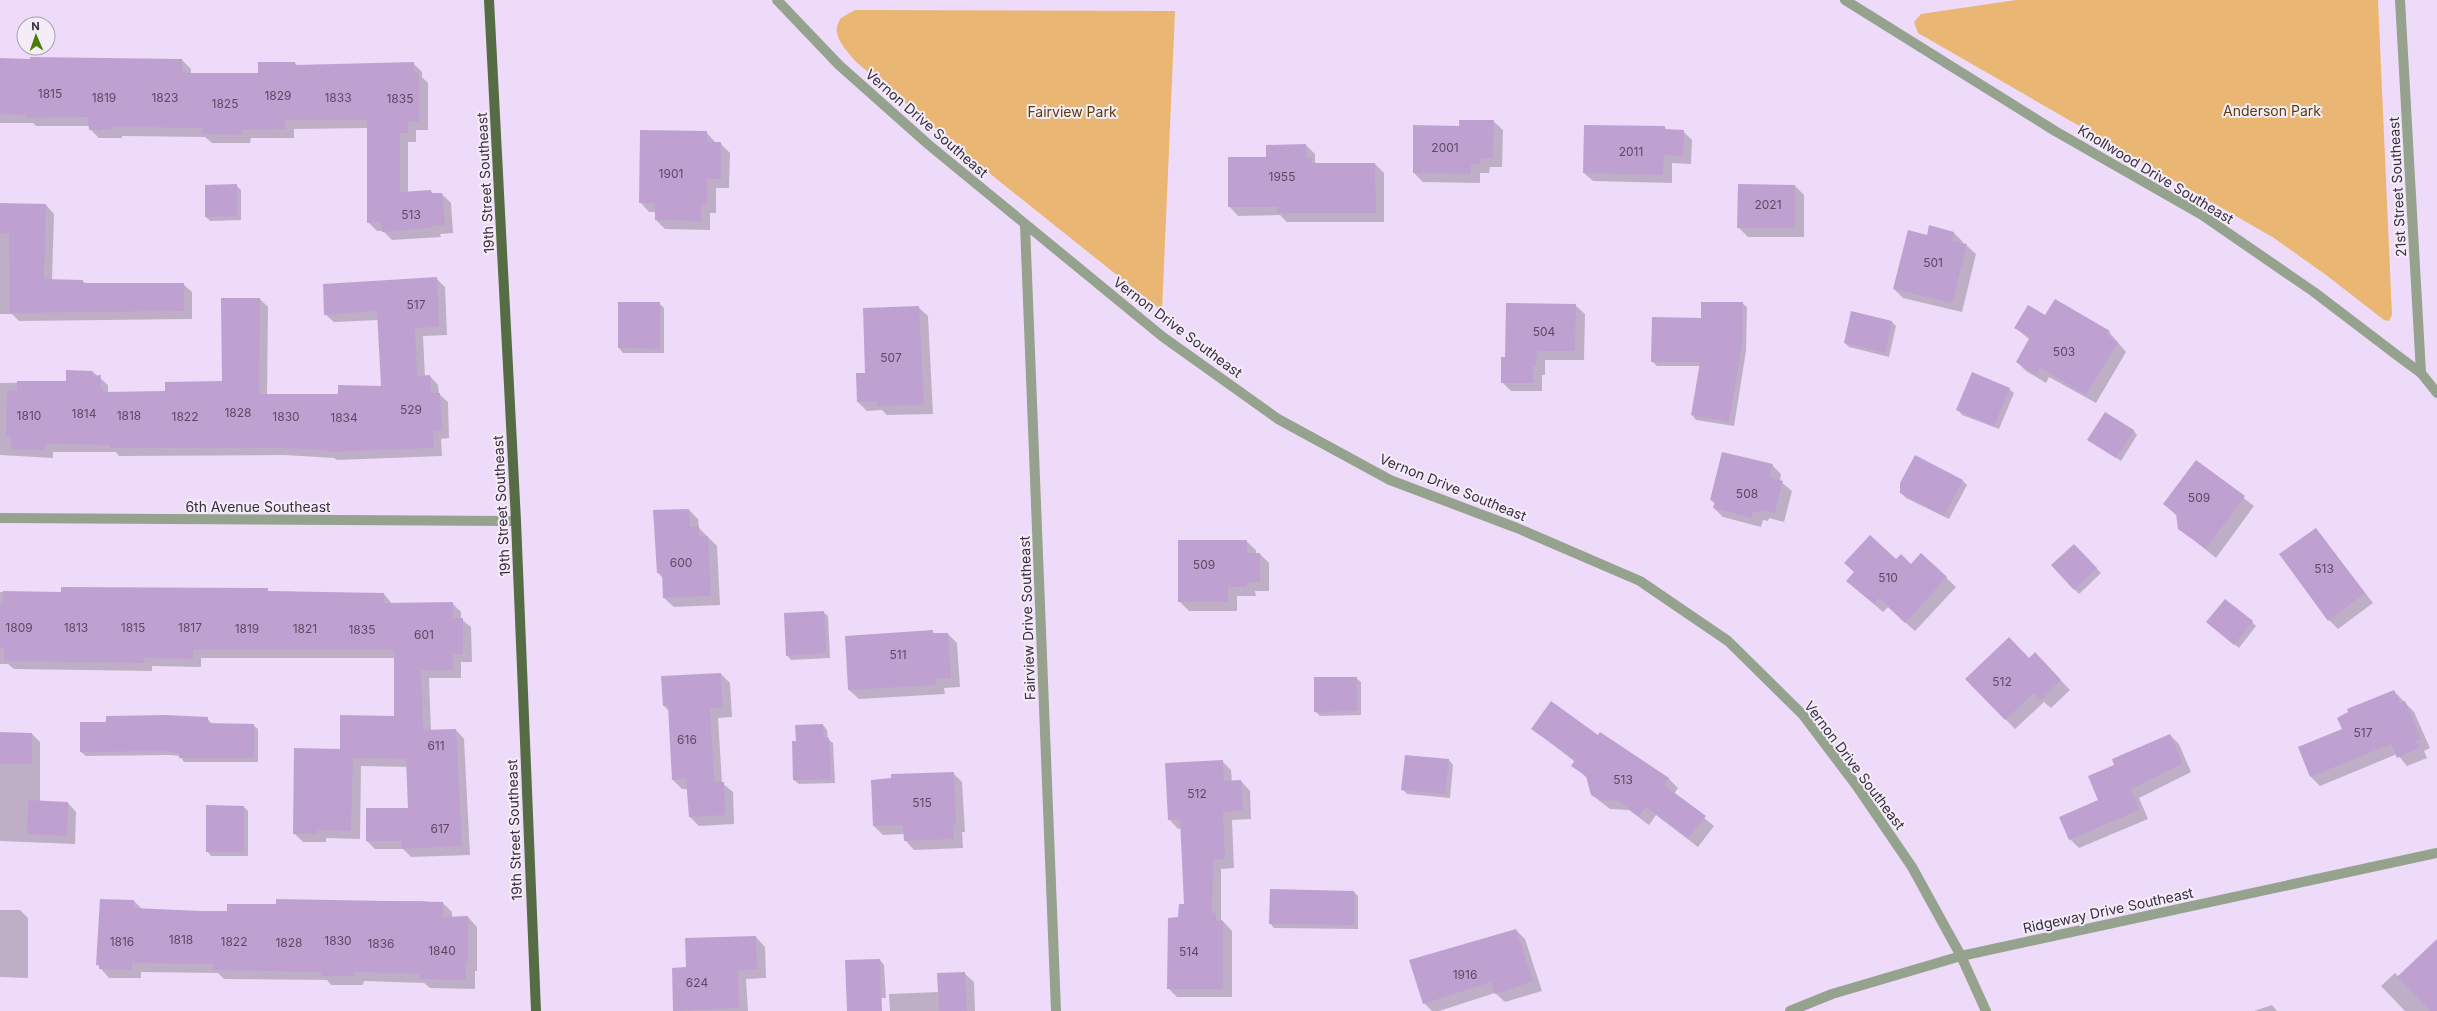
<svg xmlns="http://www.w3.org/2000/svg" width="2437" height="1011" font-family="Inter,sans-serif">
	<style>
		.green { fill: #eab673 }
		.shadow { fill: #0003 }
		.building { fill: #bfa1d1 }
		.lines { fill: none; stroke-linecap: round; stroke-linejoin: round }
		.minor { stroke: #95a28d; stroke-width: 10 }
		.major { stroke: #566c45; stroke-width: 10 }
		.labels { text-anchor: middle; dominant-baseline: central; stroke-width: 4; stroke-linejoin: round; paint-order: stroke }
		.number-label { font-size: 12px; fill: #5a4a65 }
		.park-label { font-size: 14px; fill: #5a3c0e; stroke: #f4edf8 }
		.street-label { font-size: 14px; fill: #392d41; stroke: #f4edf8 }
	</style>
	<rect width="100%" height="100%" fill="#eedbf9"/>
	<!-- green -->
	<g class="green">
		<polygon points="2016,0 2378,0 2392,315 2389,321 2384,320 2326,275 2274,238 1918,33 1914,22 1921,14"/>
		<path d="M 855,10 L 1175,11 L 1162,311 L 999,181 L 855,61 C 845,48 829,34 841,18 Z"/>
	</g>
	<!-- shadow -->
	<g class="shadow">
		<polygon points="0,59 182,60 191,69 191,74 259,74 259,63 295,63 298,66 413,63 422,72 422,77 428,83 428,130 416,130 416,142 408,142 408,193 431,191 433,194 442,194 451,203 453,233 440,234 441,237 392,240 383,231 377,231 368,222 368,128 294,129 294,138 251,138 250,143 212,143 205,137 122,136 122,138 99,138 90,129 90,126 36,126 33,123 0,123"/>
		<polygon points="1493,121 1503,130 1502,167 1490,167 1489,173 1480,173 1480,183 1423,182 1414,173 1460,127"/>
		<polygon points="1664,127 1667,130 1683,131 1692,140 1691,164 1672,163 1672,183 1593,181 1584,173"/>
		<polygon points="706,132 716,143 720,143 730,153 729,188 716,188 716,213 710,213 710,230 665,229 656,220 656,212 649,212 640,202"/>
		<polygon points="1306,145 1315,154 1315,162 1317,164 1375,164 1384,173 1384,222 1287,222 1280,215 1238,216 1229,206 1267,158 1267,146"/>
		<polygon points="236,185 241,190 241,220 210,221 206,217"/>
		<polygon points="1795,186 1804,195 1804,237 1748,237 1738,227"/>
		<polygon points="0,204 46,205 54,214 52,280 83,281 86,284 183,284 192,292 192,319 19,321 12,314 0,314"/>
		<polygon points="1954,233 1963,242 1962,244 1966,245 1976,254 1962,312 1903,298 1894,289 1927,236"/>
		<polygon points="436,278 445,287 447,335 423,336 425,377 430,376 438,385 439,394 448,402 449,438 441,439 442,456 337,460 334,458 284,455 119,456 116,452 53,452 53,458 0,455 0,383 67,382 67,371 93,372 108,385 108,393 166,392 223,382 260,299 268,307 267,395 339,395 382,387 379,320 334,322 325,314"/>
		<polygon points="619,303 659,303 664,308 664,353 623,353 619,348"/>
		<polygon points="1742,303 1747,307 1746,351 1734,426 1696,420 1692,415 1700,366 1657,366 1652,361 1702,319"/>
		<polygon points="1575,305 1585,314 1584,360 1545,360 1545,375 1542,375 1542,391 1511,391 1502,382 1506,358"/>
		<polygon points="918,307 928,316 933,414 887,415 882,410 867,411 858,402 866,374"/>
		<polygon points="2046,317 2109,332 2126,352 2096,403 2049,377 2046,383 2026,371 2017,362 2030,340 2016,328"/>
		<polygon points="1892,322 1896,326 1889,357 1849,347 1845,343"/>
		<polygon points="2009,389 2014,393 1999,429 1962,415 1958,410"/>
		<polygon points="2133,430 2137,435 2121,461 2089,440"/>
		<polygon points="2196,462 2254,506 2216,558 2179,528 2178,517 2164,504"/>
		<polygon points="1772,465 1781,474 1780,481 1792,491 1784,522 1769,518 1768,521 1763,520 1761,527 1723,517 1714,508 1715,504 1711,500"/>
		<polygon points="1963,481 1967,485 1949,519 1906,498 1901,493"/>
		<polygon points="689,510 698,519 699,528 717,546 720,605 674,607 664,598 663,578 658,573"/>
		<polygon points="2316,529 2373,603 2338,629 2329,620"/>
		<polygon points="1246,541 1256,550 1256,554 1260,554 1269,563 1269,591 1255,591 1256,596 1237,596 1237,611 1189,611 1179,601"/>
		<polygon points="2074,545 2101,573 2079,594 2052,566"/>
		<polygon points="1921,554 1956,587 1915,631 1888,607 1883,612 1847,581 1896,561 1911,565"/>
		<polygon points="175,589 384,594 392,604 452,603 461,612 461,619 471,627 472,662 461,662 461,678 429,678 431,731 456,730 464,739 470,855 411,857 403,849 375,849 367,841 409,809 408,767 361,766 360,839 326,838 326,842 303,842 294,833 341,750 395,717 395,658 201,658 201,667 152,666 152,671 14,669 8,664 0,664 0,592 62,593"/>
		<polygon points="823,612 828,616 830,658 791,660 787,655"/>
		<polygon points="2207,622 2252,622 2256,626 2239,648"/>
		<polygon points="932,632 935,634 948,634 957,643 960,687 944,688 945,694 859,699 849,690"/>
		<polygon points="2029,659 2044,663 2070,690 2051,708 2044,702 2015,729 1967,679"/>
		<polygon points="721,674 730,683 732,717 718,718 722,783 733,792 734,824 699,826 690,817 688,789 682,789 673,780 669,711 664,706"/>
		<polygon points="1356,678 1361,682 1361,715 1320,716 1315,711"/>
		<polygon points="2394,691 2414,712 2430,748 2424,751 2427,758 2407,766 2397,754 2320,786 2311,777 2343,729"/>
		<polygon points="207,718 212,724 253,725 258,729 258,762 184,762 180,756 169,755 86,756 81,752 107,723"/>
		<polygon points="823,725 827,730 828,739 833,743 835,783 799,784 794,780 797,742"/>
		<polygon points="1532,728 1598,737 1600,734 1669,779 1678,788 1674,794 1714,826 1698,847 1656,815 1649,825 1629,810 1610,809 1592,795 1588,779 1573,765 1575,762"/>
		<polygon points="0,733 32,734 40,742 40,802 68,803 76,812 75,844 0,841"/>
		<polygon points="2170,735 2179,744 2191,772 2139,798 2148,819 2079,848 2070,839 2099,801 2116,765"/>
		<polygon points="1406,756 1449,760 1453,765 1450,798 1407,794 1402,789"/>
		<polygon points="1222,761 1231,770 1232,782 1241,781 1250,791 1251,819 1232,820 1234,868 1221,869 1221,919 1232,931 1232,997 1177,997 1168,988 1179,918 1185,905 1181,828 1178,829 1169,819"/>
		<polygon points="953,773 962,782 965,832 962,832 963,848 914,850 905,840 904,834 883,835 874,826"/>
		<polygon points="244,807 248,811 248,856 211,856 207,851"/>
		<polygon points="1354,892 1358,896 1358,929 1274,928 1270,923"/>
		<polygon points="134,901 143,910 228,912 308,902 419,901 443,903 452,912 452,918 468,917 477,927 477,971 475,971 475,989 430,988 424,983 364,981 363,985 331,985 327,980 224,979 218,973 141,972 141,978 109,978 97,964"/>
		<polygon points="0,910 20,910 28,918 28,978 0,977"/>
		<polygon points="1516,930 1525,939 1542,991 1505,1002 1495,993 1439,1011 1432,1011 1424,1003 1410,961"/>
		<polygon points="756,937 765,947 766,978 746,979 748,1011 674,1011 673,969 687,968"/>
		<polygon points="2437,948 2437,1011 2405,1011 2381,986 2395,973 2399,977"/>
		<polygon points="880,960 884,965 886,998 852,999"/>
		<polygon points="964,973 974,982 975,1011 890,1011 889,994 939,992"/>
		<polygon points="2272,1005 2277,1011 2254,1011"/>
	</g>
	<!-- building -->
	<g class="building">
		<polygon points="30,57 182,59 182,71 186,71 186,73 258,73 258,62 295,62 295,65 414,62 414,72 419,73 419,122 408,122 408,133 400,133 400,192 431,190 431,193 442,193 445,225 432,226 432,228 382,232 381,222 367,223 367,120 285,120 285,129 242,130 242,135 202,134 202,128 113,127 113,130 89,130 88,117 26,118 26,115 0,114 0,58 30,59"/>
		<polygon points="1459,120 1494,120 1493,158 1481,158 1480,165 1471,164 1471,174 1413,173 1413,125 1459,126"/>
		<polygon points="1584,125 1665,126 1665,129 1684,130 1683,156 1664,155 1663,175 1583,173"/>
		<polygon points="640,130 707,131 707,142 721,142 721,179 707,179 707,204 701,204 701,221 655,220 655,203 639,203"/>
		<polygon points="1306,144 1306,158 1312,158 1312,163 1375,163 1376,213 1277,213 1277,207 1228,207 1228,157 1266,157 1266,145"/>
		<polygon points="237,184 237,216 205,217 205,185"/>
		<polygon points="1738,184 1795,185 1795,228 1737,228"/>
		<polygon points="0,203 46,204 44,279 83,280 83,283 184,283 184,311 10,313 9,234 0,233"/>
		<polygon points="1929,225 1954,232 1952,241 1967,244 1952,303 1893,289 1908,230 1927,235"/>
		<polygon points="437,277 439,327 415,328 417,376 430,375 431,393 440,393 442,430 433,431 434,448 327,452 327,450 275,448 110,448 110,445 45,444 45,450 11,450 11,437 6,437 7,390 17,390 17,381 66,381 66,370 93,371 93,376 101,375 100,388 103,388 103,392 165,391 165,382 222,381 221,298 260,298 259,394 338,394 338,385 381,386 377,311 324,315 323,284"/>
		<polygon points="2055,299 2110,331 2107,335 2118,342 2086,395 2040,368 2036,375 2016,362 2030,337 2014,328 2028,305 2045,315"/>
		<polygon points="618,302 660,302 660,349 618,348"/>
		<polygon points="1701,302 1743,302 1742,346 1729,422 1691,415 1700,362 1651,362 1652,317 1701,318"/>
		<polygon points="1506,303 1576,304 1575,351 1537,351 1536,366 1533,366 1533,383 1501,383 1501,357 1505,357"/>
		<polygon points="919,306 924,405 877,406 877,401 857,402 856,373 865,373 863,308"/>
		<polygon points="1851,311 1892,321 1885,353 1844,343"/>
		<polygon points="1972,372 2010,388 1994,426 1956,410"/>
		<polygon points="2105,412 2134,430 2116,458 2087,440"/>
		<polygon points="1722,452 1773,464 1769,477 1783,481 1775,513 1760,510 1759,513 1753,511 1752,518 1713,508 1715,501 1710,500"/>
		<polygon points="1915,455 1963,480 1944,516 1900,493 1900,483"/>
		<polygon points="2196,460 2245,496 2206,549 2178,529 2176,514 2163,504"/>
		<polygon points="689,509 690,527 699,526 699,536 708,536 711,596 663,598 662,573 657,573 653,510"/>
		<polygon points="2316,528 2365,593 2328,621 2279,554"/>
		<polygon points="1870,535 1896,559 1901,554 1911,564 1921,553 1947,577 1905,623 1879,598 1874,604 1846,581 1854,572 1844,563"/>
		<polygon points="1178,540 1247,540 1247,553 1260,553 1260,582 1247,582 1247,587 1228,587 1228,602 1178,602"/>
		<polygon points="2074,544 2097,568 2074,590 2051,565"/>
		<polygon points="61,587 268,588 268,591 384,593 384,603 453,602 453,618 463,618 463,654 453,654 453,670 421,670 423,730 456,729 462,846 402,849 402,841 366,841 366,808 408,808 406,759 353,758 351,831 318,830 318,834 293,834 294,748 340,749 340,715 394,716 394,650 193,650 193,659 144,658 144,663 4,661 4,648 0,648 0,603 3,603 3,591 61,592"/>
		<polygon points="2225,599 2253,621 2234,645 2206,622"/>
		<polygon points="824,611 826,653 786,656 784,613"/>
		<polygon points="933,630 933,633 948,633 951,678 935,679 936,685 848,690 845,636"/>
		<polygon points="2009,637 2029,658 2035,652 2061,680 2041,700 2034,693 2005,720 1965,679"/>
		<polygon points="721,673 723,708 710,709 714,782 724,782 725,815 689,817 686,779 672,780 668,706 663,706 661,676"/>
		<polygon points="1314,677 1357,677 1357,711 1314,712"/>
		<polygon points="2394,690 2400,703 2405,701 2421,739 2416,741 2419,748 2397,758 2391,744 2310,777 2298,747 2342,729 2337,718 2348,712 2347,709"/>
		<polygon points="1551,701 1598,735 1600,732 1669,778 1664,785 1706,816 1688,838 1646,807 1639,816 1618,801 1600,800 1591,795 1586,776 1571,766 1575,760 1531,729"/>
		<polygon points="165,715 208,717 208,723 254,724 254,758 179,758 179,753 164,751 80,752 80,722 106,722 106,716"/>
		<polygon points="823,724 824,738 829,738 831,779 793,780 792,741 796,741 795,725"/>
		<polygon points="0,732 32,733 32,764 0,764"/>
		<polygon points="2170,734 2183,763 2131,789 2139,810 2069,840 2059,817 2098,800 2088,776 2114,765 2112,759"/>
		<polygon points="1405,755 1449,759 1445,794 1401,790"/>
		<polygon points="1223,760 1224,781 1241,780 1243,810 1223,812 1225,859 1213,860 1212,913 1216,913 1216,921 1223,921 1223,989 1167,989 1168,918 1178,917 1179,904 1184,904 1180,819 1168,820 1165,763"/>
		<polygon points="954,772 956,823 953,824 954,839 904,841 903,825 873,826 871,780 891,778 891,774"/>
		<polygon points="28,800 68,802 67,836 27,834"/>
		<polygon points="206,805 244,806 244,852 206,852"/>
		<polygon points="1270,889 1354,891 1354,925 1269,924"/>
		<polygon points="100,899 134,900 134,908 200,911 227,911 227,904 276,904 276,899 443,902 443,917 468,916 468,962 466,962 466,980 419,979 419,974 355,972 355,976 321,976 321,972 213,970 213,964 132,963 132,970 99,969 99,965 96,965"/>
		<polygon points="1516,929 1533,981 1495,994 1491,982 1423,1004 1409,960"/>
		<polygon points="756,936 757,969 738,970 739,1008 673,1011 672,968 686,967 685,938"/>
		<polygon points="2437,939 2437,1011 2430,1011 2397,977"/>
		<polygon points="880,959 882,1011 847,1011 845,960"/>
		<polygon points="965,972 967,1011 939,1011 937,973"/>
	</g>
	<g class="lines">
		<!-- minor -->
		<g class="minor">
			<polyline points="777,0 839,65 929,145 1163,337 1278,419 1390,480 1517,528 1640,581 1728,641 1803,715 1856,785 1912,867 1961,956 1986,1011"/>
			<polyline points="1845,0 2055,131 2202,215 2314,292 2398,356 2421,373 2437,393"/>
			<polyline points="2400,0 2421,373"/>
			<polyline points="1025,225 1056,1011"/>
			<polyline points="0,518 516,521"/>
			<polyline points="1790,1011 1832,994 1961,956 2437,853"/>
		</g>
		<!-- major -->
		<polyline class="major" points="489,0 516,521 536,1011"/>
	</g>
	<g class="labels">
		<!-- number labels -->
		<g class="number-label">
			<text x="50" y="93">1815</text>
			<text x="278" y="95">1829</text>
			<text x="104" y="97">1819</text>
			<text x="165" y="97">1823</text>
			<text x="338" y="97">1833</text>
			<text x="400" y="98">1835</text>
			<text x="225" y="103">1825</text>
			<text x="1445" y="147">2001</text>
			<text x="1631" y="151">2011</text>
			<text x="671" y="173">1901</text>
			<text x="1282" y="176">1955</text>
			<text x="1768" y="204">2021</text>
			<text x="411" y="214">513</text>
			<text x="1933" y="262">501</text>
			<text x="416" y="304">517</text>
			<text x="1544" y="331">504</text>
			<text x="2064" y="351">503</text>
			<text x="891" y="357">507</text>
			<text x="411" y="409">529</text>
			<text x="238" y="412">1828</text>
			<text x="84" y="413">1814</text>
			<text x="29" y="415">1810</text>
			<text x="129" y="415">1818</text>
			<text x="185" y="416">1822</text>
			<text x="286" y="416">1830</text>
			<text x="344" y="417">1834</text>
			<text x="1747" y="493">508</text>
			<text x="2199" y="497">509</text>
			<text x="681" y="562">600</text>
			<text x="1204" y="564">509</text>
			<text x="2324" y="568">513</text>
			<text x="1888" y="577">510</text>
			<text x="19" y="627">1809</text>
			<text x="76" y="627">1813</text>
			<text x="133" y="627">1815</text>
			<text x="190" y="627">1817</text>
			<text x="247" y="628">1819</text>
			<text x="305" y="628">1821</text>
			<text x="362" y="629">1835</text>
			<text x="424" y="634">601</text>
			<text x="898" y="654">511</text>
			<text x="2002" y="681">512</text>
			<text x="2363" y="732">517</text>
			<text x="687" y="739">616</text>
			<text x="436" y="745">611</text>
			<text x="1623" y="779">513</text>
			<text x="1197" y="793">512</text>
			<text x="922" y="802">515</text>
			<text x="440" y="828">617</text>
			<text x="181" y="939">1818</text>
			<text x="338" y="940">1830</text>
			<text x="122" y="941">1816</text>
			<text x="234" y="941">1822</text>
			<text x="289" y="942">1828</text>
			<text x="381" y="943">1836</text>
			<text x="442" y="950">1840</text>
			<text x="1189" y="951">514</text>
			<text x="1465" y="974">1916</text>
			<text x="697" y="982">624</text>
		</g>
		<!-- park labels -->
		<g class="park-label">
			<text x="2272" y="110">Anderson Park</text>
			<text x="1072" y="111">Fairview Park</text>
		</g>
		<!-- street labels -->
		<g class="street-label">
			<text transform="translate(927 123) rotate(41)">Vernon Drive Southeast</text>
			<text transform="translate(2156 174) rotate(31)">Knollwood Drive Southeast</text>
			<text transform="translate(485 183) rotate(-93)">19th Street Southeast</text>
			<text transform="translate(2397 187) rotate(-93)">21st Street Southeast</text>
			<text transform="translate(1178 327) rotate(37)">Vernon Drive Southeast</text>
			<text transform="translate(1453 487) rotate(22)">Vernon Drive Southeast</text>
			<text x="258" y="506">6th Avenue Southeast</text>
			<text transform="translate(501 506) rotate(-93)">19th Street Southeast</text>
			<text transform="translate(1027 618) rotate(-92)">Fairview Drive Southeast</text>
			<text transform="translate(1855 765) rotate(53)">Vernon Drive Southeast</text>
			<text transform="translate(514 830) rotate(-92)">19th Street Southeast</text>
			<text transform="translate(2108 910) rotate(-12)">Ridgeway Drive Southeast</text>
		</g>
	</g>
	<!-- north arrow -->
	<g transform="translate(36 36) rotate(358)"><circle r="19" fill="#f4edf8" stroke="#a9a0af"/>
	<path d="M0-3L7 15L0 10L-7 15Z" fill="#497b09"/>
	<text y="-6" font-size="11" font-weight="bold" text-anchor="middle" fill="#392d41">N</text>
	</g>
</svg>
